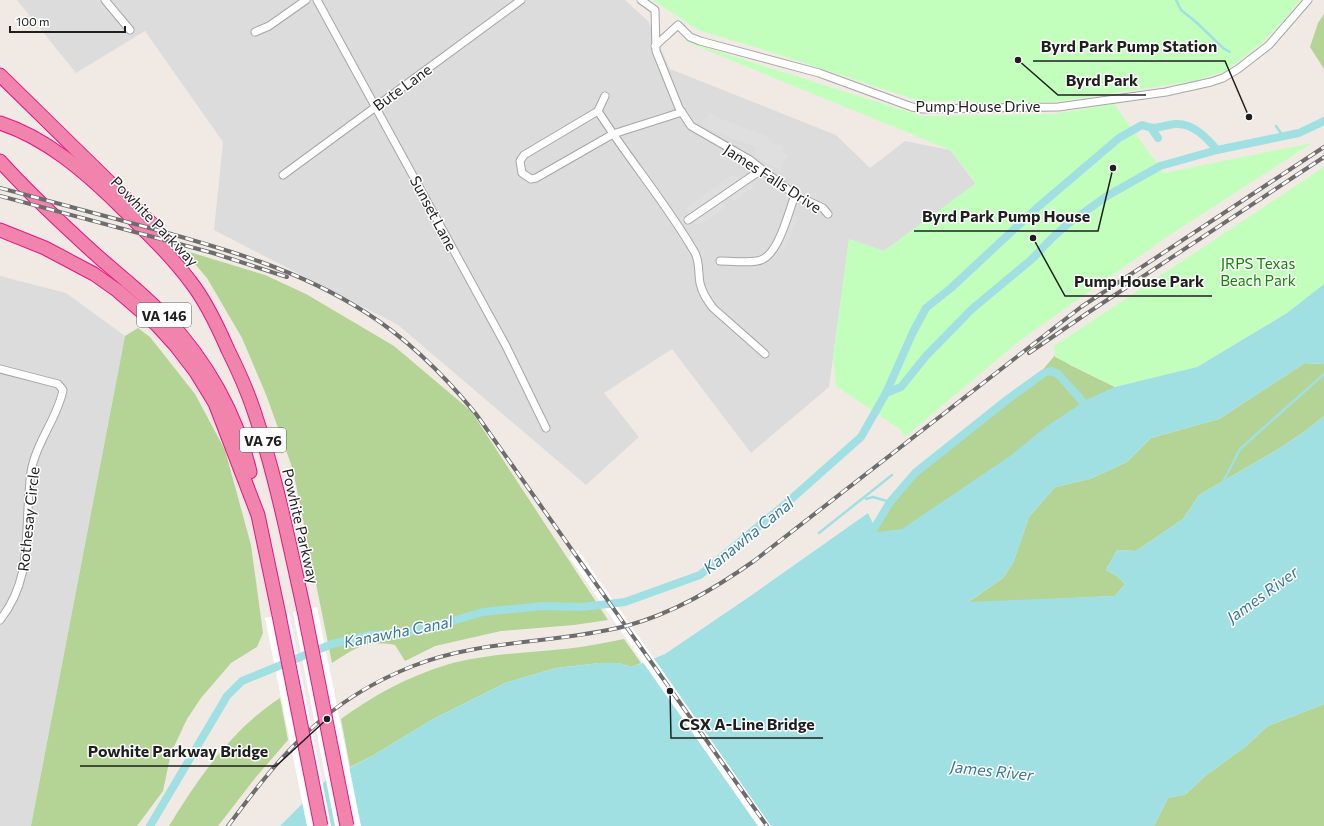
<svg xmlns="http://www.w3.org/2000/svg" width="1324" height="826" font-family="Commissioner,sans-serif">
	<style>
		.residential { fill: #dddcdc }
		.forest { fill: #b3d494 }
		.park { fill: #c3ffbc }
		.parking { fill: #dfdfdf }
		.water { fill: #a0e0e3 }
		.pier { fill: #fff }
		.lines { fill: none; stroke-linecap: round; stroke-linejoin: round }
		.stream { stroke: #a0e0e3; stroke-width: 2.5 }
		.canal { stroke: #a0e0e3; stroke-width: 8 }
		.street-casing { stroke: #a6a6a6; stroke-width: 9 }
		.highway-casing { stroke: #ed1286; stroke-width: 15 }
		.street { stroke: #fff; stroke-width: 7 }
		.highway { stroke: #f084ac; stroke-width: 13 }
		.rail-casing { stroke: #6d6d6d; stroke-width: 4 }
		.rail { stroke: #fff; stroke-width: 2.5; stroke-dasharray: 8; stroke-linecap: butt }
		.highway-bridge-casing { stroke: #ed1286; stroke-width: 15; stroke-linecap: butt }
		.highway-bridge { stroke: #f084ac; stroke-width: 13 }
		.labels { text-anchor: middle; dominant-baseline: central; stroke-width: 3; stroke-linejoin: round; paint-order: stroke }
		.shield { fill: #fff; stroke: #626262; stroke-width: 1 }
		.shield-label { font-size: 14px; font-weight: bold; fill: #1f1f1f }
		.street-label { font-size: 15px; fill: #1f1f1f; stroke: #fff }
		.park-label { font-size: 15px; fill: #0e8900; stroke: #fff }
		.water-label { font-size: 16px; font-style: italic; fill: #377997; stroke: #fff }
		.leader { fill: none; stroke: #1f1f1f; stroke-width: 1.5 }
		.callout-dot { fill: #1f1f1f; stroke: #fff; stroke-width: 1.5 }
		.callout-label { font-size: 16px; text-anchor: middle; font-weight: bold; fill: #1f1f1f; stroke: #fff; stroke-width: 3; stroke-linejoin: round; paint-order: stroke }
	</style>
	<rect width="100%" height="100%" fill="#f1eae4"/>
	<!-- residential -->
	<g class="residential">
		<polygon points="17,0 625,0 648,21 670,69 836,135 870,168 905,141 950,150 976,184 884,251 849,240 829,387 751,453 672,349 604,393 639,437 586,485 398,325 214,230 223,142 145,31 76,73"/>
		<polygon points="0,276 66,293 125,336 31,826 0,826"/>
	</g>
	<!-- forest -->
	<g class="forest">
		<polygon points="1324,14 1324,69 1310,47 1318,23"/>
		<path d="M 183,250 L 265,275 L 306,294 L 394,346 L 471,411 L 608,620 L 574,625 L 501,631 L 435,646 L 405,661 L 395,645 C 366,640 355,648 332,663 L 293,470 L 267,397 L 242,338 L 207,278 Z"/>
		<polygon points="138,328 150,337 195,394 225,450 251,545 263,633 257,647 231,663 201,698 187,719 171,753 163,791 137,826 31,826 125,336"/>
		<polygon points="1056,354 1070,365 1115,387 1098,405 921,525 864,544 896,494 917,470 1035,379"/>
		<polygon points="1305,363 1320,364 1324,363 1324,416 1304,432 1275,451 1199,495 1183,519 1136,551 1117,550 1106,570 1117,576 1125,584 1115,596 967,603 1003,578 1013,563 1029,517 1055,487 1090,479 1127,462 1151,438 1219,419"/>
		<path d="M 624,639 L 641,663 L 632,667 L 618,663 L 600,663 L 556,668 L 505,683 L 433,719 L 372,756 L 350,767 L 341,719 C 374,695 407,677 446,665 C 484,654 525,653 564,649 C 584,647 604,643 624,639 Z"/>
		<path d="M 280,698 L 288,740 L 256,777 L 218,826 L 169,826 C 199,777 231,730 280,698 Z"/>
		<polygon points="1324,704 1324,826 1154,826 1168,798 1186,794 1205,776 1245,747 1268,726"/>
	</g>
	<!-- park -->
	<g class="park">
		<polygon points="653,0 1300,0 1284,20 1262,43 1226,71 1195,81 1055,102 1002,104 955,101 919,101 761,49 698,30"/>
		<polygon points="679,39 922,116 1053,114 1114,104 1164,173 1312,143 1167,237 1022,339 905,437 901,430 836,386 833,357 849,239 884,251 976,183 950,150"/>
		<polygon points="1324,167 1324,284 1287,313 1193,369 1115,387 1055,357 1054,346"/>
	</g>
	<!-- parking -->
	<g class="parking">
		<polygon points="710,113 716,117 764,135 774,143 784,146 782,153 788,155 781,170 765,163 754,154 756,147 708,129 702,124"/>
		<polygon points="734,174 738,180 690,214 685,208"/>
		<polygon points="750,182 754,187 734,201 730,195"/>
		<polygon points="722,201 726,207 698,226 694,221"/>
		<polygon points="792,215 798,217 784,250 779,248"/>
	</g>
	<!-- water -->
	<polygon class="water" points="1324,284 1324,363 1320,364 1305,363 1219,419 1151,438 1127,462 1090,479 1055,487 1029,517 1013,563 1003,578 968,602 1115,596 1125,584 1117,576 1106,570 1117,550 1136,551 1183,519 1199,495 1275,451 1304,432 1324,416 1324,704 1268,726 1245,747 1205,776 1186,794 1168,798 1154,826 280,826 326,780 372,756 433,719 505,683 556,668 600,663 618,663 632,667 665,654 749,597 868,513 877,532 902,529 1010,456 1047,426 1088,399 1115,387 1197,367 1287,313"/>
	<!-- pier -->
	<g class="pier">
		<polygon points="578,550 771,826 758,826 569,557"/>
		<polygon points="317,607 361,826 335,826 293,612"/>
		<polygon points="289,613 331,826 307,826 265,618"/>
	</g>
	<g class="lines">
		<!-- stream -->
		<g class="stream">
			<polyline points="1176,0 1181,10 1196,22 1223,48 1230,52"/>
			<polyline points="1276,126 1283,136"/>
			<polyline points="1223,482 1240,449 1324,374"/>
			<polyline points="866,499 873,497 890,502"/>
			<polyline points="819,533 892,475"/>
		</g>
		<!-- canal -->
		<g class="canal">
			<polyline points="1152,129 1158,138"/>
			<polyline points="886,393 901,387 926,356 972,309 1032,259 1052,238 1069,223 1107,196 1160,166 1217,150"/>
			<polyline points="869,537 890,502 915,473 1008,399 1044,373 1051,371 1058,374 1090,410"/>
			<path d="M 150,826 L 227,696 L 242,681 L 332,644 L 370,635 L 398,634 L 435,626 L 483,612 L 543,606 L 582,607 L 625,602 L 700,575 L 789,501 L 861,437 L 886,393 L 913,332 L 926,308 L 951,288 L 1038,207 L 1119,138 L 1142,125 C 1157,131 1161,125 1176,124 C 1193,123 1207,138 1217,150 L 1299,133 L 1324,121"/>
		</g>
		<defs>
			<g id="street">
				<polyline points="105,0 130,30"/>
				<polyline points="317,0 506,346 546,428"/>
				<polyline points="641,0 655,10 656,51 679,108 691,126 750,160 795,195 823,208 828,214"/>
				<polyline points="255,32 269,26 306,0"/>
				<polyline points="655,46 678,25 690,37 700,41 819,73 912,107 923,109 1058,107 1166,92 1211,82 1223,78 1238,69 1269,45 1308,0"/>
				<polyline points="598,111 605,96"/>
				<path d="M 682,112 L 613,134 L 536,178 L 531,179 L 522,173 L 520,161 L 524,155 L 598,111 C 629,160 667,204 695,253 C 700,263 698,273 700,283 C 702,293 707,300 713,308 L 765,354"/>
				<polyline points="283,175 521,0"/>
				<polyline points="688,220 761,170"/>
				<path d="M 720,261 C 732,261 745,263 757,261 C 778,259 788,213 795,195"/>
				<path d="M 0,369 L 58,384 L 63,390 C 58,416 40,437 33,463 C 30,472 30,483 29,493 C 25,540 31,581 0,620"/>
			</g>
			<g id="highway">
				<polyline points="0,75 154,226 165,242"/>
				<path d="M 0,123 C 46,138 84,171 118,204 C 143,229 169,253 190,281 C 206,301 218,327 228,350 C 238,370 247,390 254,411 C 276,476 289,543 304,610"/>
				<path d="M 0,161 C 29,193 61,223 93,252 C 117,274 143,293 165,317 C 206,360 237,414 250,472"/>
				<polyline points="0,230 45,248 94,274 118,291 156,324 176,346 196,372 215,403 258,515 279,615"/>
			</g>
		</defs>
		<!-- street casing -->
		<use href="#street" class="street-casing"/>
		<!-- highway casing -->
		<use href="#highway" class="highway-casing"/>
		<!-- street -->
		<use href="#street" class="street"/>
		<!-- highway -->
		<use href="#highway" class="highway"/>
		<defs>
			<g id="rail">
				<path d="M 0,188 C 49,201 97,214 146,227 C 222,248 298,269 365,312 C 408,339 444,375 476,414 L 767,826"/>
				<polyline points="0,196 213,253 287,277"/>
				<polyline points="1029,353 1086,314 1324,157"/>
				<path d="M 228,826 C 282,753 326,700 413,666 C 481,639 556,644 626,626 C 674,613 714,589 754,561 L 1081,307 L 1324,147"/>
			</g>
		</defs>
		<!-- rail casing -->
		<use href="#rail" class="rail-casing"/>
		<!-- rail -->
		<use href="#rail" class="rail"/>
		<defs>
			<g id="highway-bridge">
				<polyline points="304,610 347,826"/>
				<polyline points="279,615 321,826"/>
			</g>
		</defs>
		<!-- highway-bridge casing -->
		<use href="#highway-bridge" class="highway-bridge-casing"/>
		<!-- highway-bridge -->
		<use href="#highway-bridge" class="highway-bridge"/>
	</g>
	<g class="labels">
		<!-- shield labels -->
		<g class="shield">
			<rect x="137" y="303" width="54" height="24" rx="3"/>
			<rect x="240" y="428" width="46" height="24" rx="3"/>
		</g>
		<g class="shield-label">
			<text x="164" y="315">VA 146</text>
			<text x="263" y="440">VA 76</text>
		</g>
		<!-- street labels -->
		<g class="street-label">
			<text transform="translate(402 87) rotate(-36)">Bute Lane</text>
			<text x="978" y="106">Pump House Drive</text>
			<text transform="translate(773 178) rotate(33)">James Falls Drive</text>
			<text transform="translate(434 213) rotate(62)">Sunset Lane</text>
			<text transform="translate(155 221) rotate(46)">Powhite Parkway</text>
			<text transform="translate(28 519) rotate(-84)">Rothesay Circle</text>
			<text transform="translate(301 526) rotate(77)">Powhite Parkway</text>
		</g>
		<!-- park labels -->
		<g class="park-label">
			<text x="1258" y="263">JRPS Texas<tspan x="1258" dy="17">Beach Park</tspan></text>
		</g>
		<!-- water labels -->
		<g class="water-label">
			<text transform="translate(748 535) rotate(-39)">Kanawha Canal</text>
			<text transform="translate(1262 594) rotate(-36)">James River</text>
			<text transform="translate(398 631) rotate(-11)">Kanawha Canal</text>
			<text transform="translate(992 770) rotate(6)">James River</text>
		</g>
	</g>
	<!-- callouts -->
	<path class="leader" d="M1249 117L1225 61H1033M1018 60L1058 95H1146M1113 168L1098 231H914M1033 238L1065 296H1212M670 691L671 738H823M327 719L276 766H80"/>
	<g class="callout-dot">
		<circle cx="1249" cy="117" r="4"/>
		<circle cx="1018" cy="60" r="4"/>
		<circle cx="1113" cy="168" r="4"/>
		<circle cx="1033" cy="238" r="4"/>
		<circle cx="670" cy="691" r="4"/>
		<circle cx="327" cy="719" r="4"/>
	</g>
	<g class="callout-label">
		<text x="1129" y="52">Byrd Park Pump Station</text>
		<text x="1102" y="86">Byrd Park</text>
		<text x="1006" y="222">Byrd Park Pump House</text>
		<text x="1139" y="287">Pump House Park</text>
		<text x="747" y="730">CSX A-Line Bridge</text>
		<text x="178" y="757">Powhite Parkway Bridge</text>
	</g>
	<!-- scale -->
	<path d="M10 26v6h115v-6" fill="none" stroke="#1f1f1f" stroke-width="2"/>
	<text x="16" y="26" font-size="12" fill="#1f1f1f" stroke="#ffffff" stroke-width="3" paint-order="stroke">100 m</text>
</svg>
